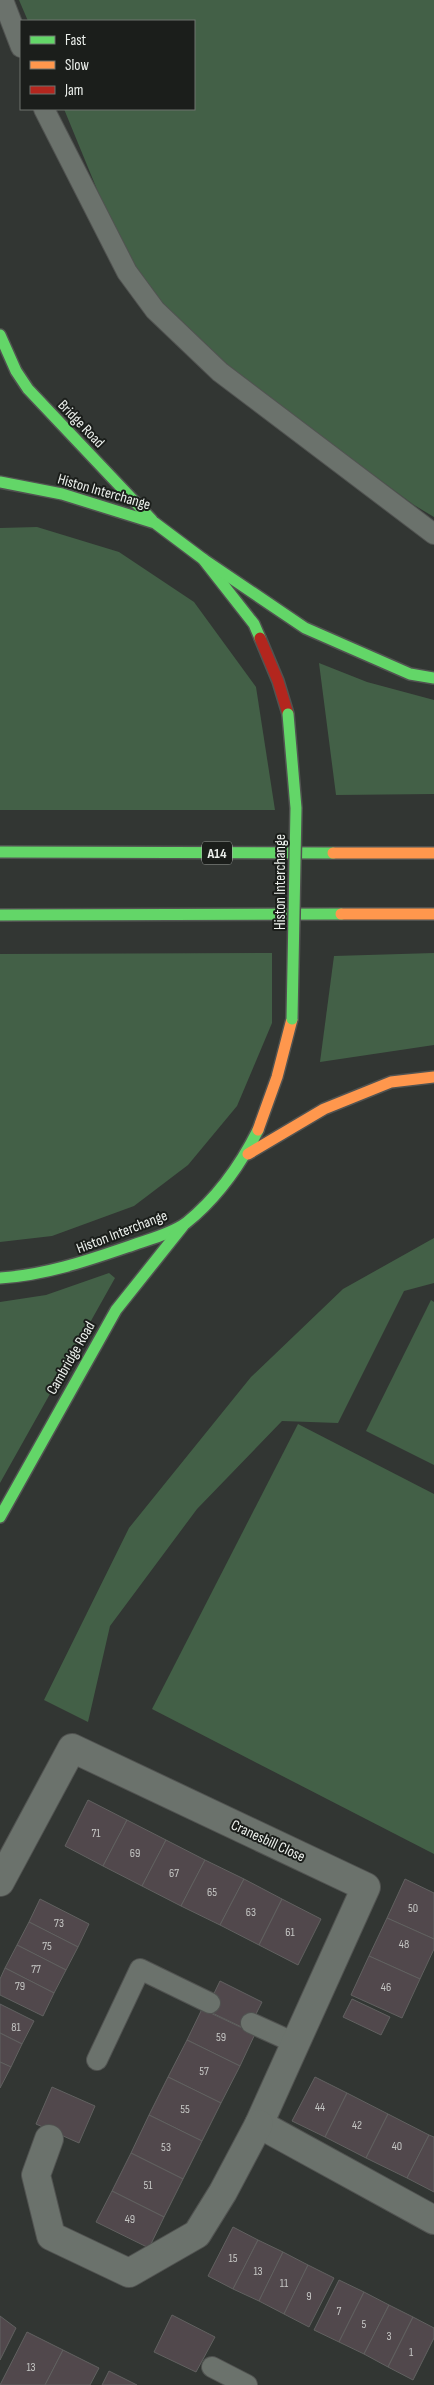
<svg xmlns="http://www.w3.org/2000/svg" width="434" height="2385" font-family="'Sofia Sans Condensed',sans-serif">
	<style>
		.green { fill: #436047 }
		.building { fill: #51484c; stroke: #616160 }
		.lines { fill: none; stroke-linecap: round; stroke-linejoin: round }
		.lane-casing { stroke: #515351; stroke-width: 22 }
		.street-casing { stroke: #515351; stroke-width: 30 }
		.fast-casing { stroke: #515351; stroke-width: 14 }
		.slow-casing { stroke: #515351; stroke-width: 14 }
		.jam-casing { stroke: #515351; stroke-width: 14 }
		.lane { stroke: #6b726c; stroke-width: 20 }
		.street { stroke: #6b726c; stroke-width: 28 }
		.fast { stroke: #63d668; stroke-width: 11 }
		.slow { stroke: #ff974d; stroke-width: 11 }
		.jam { stroke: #b3261e; stroke-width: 11 }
		.fast-bridge-casing { stroke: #515351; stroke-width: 14; stroke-linecap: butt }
		.fast-bridge { stroke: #63d668; stroke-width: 11 }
		.labels { text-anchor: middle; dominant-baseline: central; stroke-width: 4; stroke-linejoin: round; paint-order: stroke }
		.number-label { font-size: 12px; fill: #c5c6c4 }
		.shield { fill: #1b1e1b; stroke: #adb1ad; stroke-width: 1 }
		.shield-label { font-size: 14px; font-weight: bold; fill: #ecf0ec }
		.street-label { font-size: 15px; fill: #ecf0ec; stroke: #1b1e1b }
	</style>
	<rect width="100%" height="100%" fill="#323633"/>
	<!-- green -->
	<g class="green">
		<polygon points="19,0 434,0 434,517 414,505 245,380 195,338 149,291 110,221 64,109 194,109 194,21 28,21"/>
		<polygon points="37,527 119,552 194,602 256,687 275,810 0,810 0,528"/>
		<polygon points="319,663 367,682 434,700 434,794 336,795"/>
		<polygon points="272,953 272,1023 237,1106 188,1165 134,1206 52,1236 0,1242 0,954"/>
		<polygon points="434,953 434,1045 320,1062 334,956"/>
		<polygon points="434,1238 434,1283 404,1291 338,1423 282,1421 197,1509 110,1626 88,1722 44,1700 129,1528 251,1377 343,1289"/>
		<polygon points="109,1273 115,1278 0,1483 0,1302 46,1295"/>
		<polygon points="431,1300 434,1302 434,1465 366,1431"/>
		<polygon points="298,1424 434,1494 434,1854 152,1709"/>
	</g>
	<!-- building -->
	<g class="building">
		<polygon points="88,1800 127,1820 103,1866 65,1846"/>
		<polygon points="127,1820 166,1840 142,1886 103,1866"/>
		<polygon points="166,1840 205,1860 181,1906 142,1886"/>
		<polygon points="205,1860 244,1879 220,1925 181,1906"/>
		<polygon points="244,1879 282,1899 259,1945 220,1925"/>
		<polygon points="405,1879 434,1893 434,1939 387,1918"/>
		<polygon points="40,1899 89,1924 78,1947 29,1922"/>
		<polygon points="282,1899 321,1919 298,1965 259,1945"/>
		<polygon points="387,1918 434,1939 434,1949 420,1979 369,1956"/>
		<polygon points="29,1922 78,1947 66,1970 17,1945"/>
		<polygon points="17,1945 66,1970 54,1993 5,1968"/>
		<polygon points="369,1956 420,1979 402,2018 351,1995"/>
		<polygon points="5,1968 54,1993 43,2016 0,1995 0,1979"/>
		<polygon points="220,1981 262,2002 248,2030 206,2010"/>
		<polygon points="352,1999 390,2017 381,2035 343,2017"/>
		<polygon points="0,2004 34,2021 22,2044 0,2033"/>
		<polygon points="202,2009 255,2034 240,2066 187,2040"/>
		<polygon points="0,2033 22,2044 11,2067 0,2062"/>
		<polygon points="187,2040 240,2066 221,2103 168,2077"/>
		<polygon points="0,2062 11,2067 0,2088"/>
		<polygon points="168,2077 221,2103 202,2141 149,2115"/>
		<polygon points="315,2077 347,2093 325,2137 292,2121"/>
		<polygon points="52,2087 95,2106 79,2143 36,2124"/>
		<polygon points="347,2093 388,2114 366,2158 325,2137"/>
		<polygon points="388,2114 429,2135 407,2178 366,2158"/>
		<polygon points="149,2115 202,2141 183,2179 131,2153"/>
		<polygon points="429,2135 434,2137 434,2192 407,2178"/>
		<polygon points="131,2153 183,2179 164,2217 112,2191"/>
		<polygon points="112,2191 164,2217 149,2248 96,2222"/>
		<polygon points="233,2227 258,2240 233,2289 208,2276"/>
		<polygon points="258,2240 283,2252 259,2301 233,2289"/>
		<polygon points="283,2252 308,2265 284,2314 259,2301"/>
		<polygon points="308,2265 334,2278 309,2327 284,2314"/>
		<polygon points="339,2280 364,2292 339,2342 314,2330"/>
		<polygon points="364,2292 389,2305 364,2354 339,2342"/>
		<polygon points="389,2305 413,2317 388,2367 364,2354"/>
		<polygon points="172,2315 215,2337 196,2372 154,2352"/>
		<polygon points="0,2316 16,2328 0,2360"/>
		<polygon points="413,2317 434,2328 434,2338 413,2380 388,2367"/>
		<polygon points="27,2332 63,2350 45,2385 0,2385"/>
		<polygon points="63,2350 99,2368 90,2385 45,2385"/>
		<polygon points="109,2371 137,2385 102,2385"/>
	</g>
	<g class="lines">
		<defs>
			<g id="lane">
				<polyline points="3,0 21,47"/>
				<polyline points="44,109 127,272 155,310 220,372 434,534"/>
				<polyline points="251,2023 295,2043"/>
				<polyline points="97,2060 140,1969 210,2003"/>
				<polyline points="212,2367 247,2385"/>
			</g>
			<g id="street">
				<polyline points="0,1882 72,1748 366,1887 259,2124 434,2220"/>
				<polyline points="49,2139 36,2175 51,2236 129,2273 197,2234 223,2192 259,2124"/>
			</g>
			<g id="fast">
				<polyline points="0,335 16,371 28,389 152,520"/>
				<polyline points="0,482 62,494 155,523 203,559 254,624 260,638"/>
				<polyline points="203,559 305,628 410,674 434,678"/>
				<polyline points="0,852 333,853"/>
				<polyline points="0,915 341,914"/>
				<path d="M 0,1278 C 47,1275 89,1260 133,1245 C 150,1239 171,1234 186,1223 C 217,1198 240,1166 258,1130"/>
				<polyline points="0,1517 116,1310 183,1226"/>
			</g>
			<g id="slow">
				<polyline points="333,853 434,853"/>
				<polyline points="341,914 434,914"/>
				<polyline points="258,1130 277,1077 292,1019"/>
				<polyline points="248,1154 324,1109 391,1082 434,1077"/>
			</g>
			<polyline id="jam" points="260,638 278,681 288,714"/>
		</defs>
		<!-- lane casing -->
		<use href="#lane" class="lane-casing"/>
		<!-- street casing -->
		<use href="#street" class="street-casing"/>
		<!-- fast casing -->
		<use href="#fast" class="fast-casing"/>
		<!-- slow casing -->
		<use href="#slow" class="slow-casing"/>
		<!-- jam casing -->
		<use href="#jam" class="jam-casing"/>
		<!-- lane -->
		<use href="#lane" class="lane"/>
		<!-- street -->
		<use href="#street" class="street"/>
		<!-- fast -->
		<use href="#fast" class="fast"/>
		<!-- slow -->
		<use href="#slow" class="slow"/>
		<!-- jam -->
		<use href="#jam" class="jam"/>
		<defs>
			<polyline id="fast-bridge" points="288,714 296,808 292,1019"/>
		</defs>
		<!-- fast-bridge casing -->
		<use href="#fast-bridge" class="fast-bridge-casing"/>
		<!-- fast-bridge -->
		<use href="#fast-bridge" class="fast-bridge"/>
	</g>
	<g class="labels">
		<!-- number labels -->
		<g class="number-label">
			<text x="96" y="1833">71</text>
			<text x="135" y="1853">69</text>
			<text x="174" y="1873">67</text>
			<text x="212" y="1892">65</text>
			<text x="413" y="1908">50</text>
			<text x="251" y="1912">63</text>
			<text x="59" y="1923">73</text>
			<text x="290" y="1932">61</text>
			<text x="404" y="1944">48</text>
			<text x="47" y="1946">75</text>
			<text x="36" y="1969">77</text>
			<text x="20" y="1986">79</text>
			<text x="386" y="1987">46</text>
			<text x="16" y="2027">81</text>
			<text x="221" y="2037">59</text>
			<text x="204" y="2071">57</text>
			<text x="320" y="2107">44</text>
			<text x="185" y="2109">55</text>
			<text x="357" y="2125">42</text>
			<text x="397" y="2146">40</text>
			<text x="166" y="2147">53</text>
			<text x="148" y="2185">51</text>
			<text x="130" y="2219">49</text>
			<text x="233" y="2258">15</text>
			<text x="258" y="2271">13</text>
			<text x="284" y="2283">11</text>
			<text x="309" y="2296">9</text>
			<text x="339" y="2311">7</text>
			<text x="364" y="2324">5</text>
			<text x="389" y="2336">3</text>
			<text x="411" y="2352">1</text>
			<text x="31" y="2367">13</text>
		</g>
		<!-- shield labels -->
		<rect class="shield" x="202" y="841.5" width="30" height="23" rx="4"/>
		<g class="shield-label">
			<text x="217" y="853">A14</text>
		</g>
		<!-- street labels -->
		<g class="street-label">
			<text transform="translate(81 424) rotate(46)">Bridge Road</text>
			<text transform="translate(104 492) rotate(16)">Histon Interchange</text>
			<text transform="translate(280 882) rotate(-90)">Histon Interchange</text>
			<text transform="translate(122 1232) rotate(-21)">Histon Interchange</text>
			<text transform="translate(71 1358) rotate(-60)">Cambridge Road</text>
			<text transform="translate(268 1841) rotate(25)">Cranesbill Close</text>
		</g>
	</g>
	<!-- legend -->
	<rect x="20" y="20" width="175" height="90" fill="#1b1e1b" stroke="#6f726f"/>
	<rect x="30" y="36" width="25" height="8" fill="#63d668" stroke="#6f726f"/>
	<text x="65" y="45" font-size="15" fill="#ecf0ec">Fast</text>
	<rect x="30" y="61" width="25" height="8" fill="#ff974d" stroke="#6f726f"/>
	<text x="65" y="70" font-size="15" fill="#ecf0ec">Slow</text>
	<rect x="30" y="86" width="25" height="8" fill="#b3261e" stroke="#6f726f"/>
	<text x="65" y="95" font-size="15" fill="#ecf0ec">Jam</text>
</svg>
